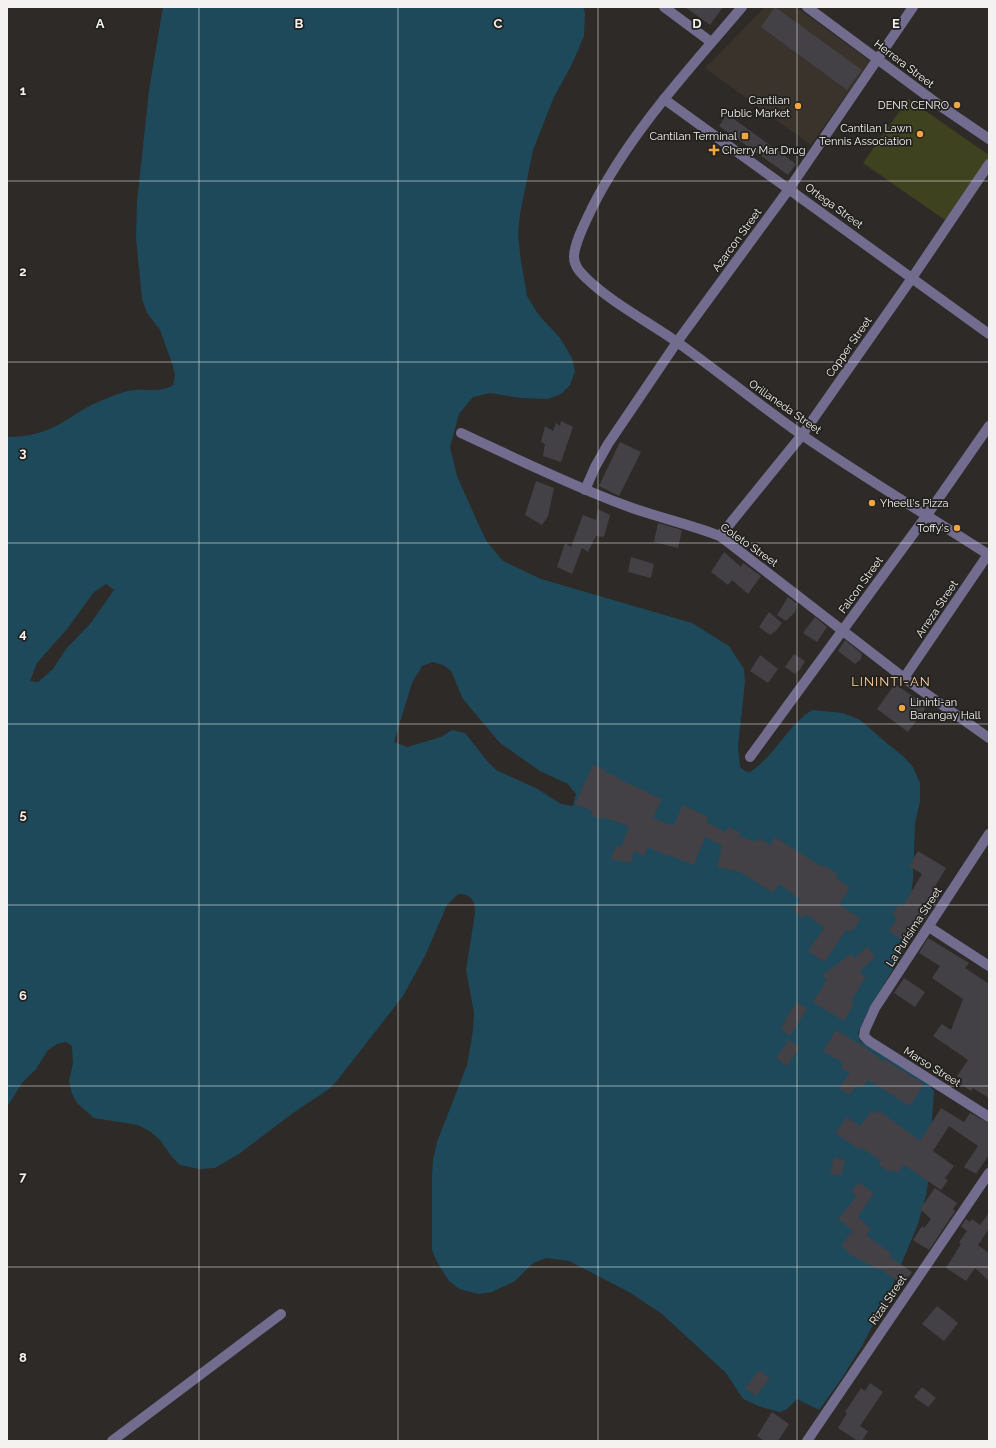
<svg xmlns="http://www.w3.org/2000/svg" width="996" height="1448" font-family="Raleway,sans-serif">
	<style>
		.built { fill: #39332b }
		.green { fill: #3f421f }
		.water { fill: #1e495a; fill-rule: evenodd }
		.building { fill: #434145 }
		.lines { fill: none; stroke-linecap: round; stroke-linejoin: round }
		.minor { stroke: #726c8e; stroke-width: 10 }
		.grid { fill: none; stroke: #f3f2f0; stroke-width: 1; stroke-opacity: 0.55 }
		.poi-dot { fill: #f1a640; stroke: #23211e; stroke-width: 1.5 }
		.labels { text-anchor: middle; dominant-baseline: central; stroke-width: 3.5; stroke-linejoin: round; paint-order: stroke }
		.street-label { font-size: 11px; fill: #f3f2f0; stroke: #23211e }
		.poi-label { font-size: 11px; fill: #f3f2f0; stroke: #23211e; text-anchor: end }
		.quarter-label { font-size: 13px; letter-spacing: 1px; fill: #fcd1a0; stroke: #23211e }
		.grid-label { font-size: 13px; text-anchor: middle; font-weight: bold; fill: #f3f2f0; stroke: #23211e; stroke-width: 3.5; stroke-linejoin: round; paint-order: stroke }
	</style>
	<rect width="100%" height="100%" fill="#2d2a27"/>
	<!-- built -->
	<polygon class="built" points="765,7 796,7 870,61 811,145 705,68"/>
	<!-- green -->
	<polygon class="green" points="908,99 989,155 989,158 945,220 863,163"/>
	<!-- water -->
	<path class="water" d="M 163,7 L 583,7 L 585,13 L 584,36 L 572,64 L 554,97 L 533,150 L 520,214 L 518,235 L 521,261 L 527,296 L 538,314 L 560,338 L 572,358 L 575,371 L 570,385 L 561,394 L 548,399 L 521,398 L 490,393 L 473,397 L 459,414 L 450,447 L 457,476 L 477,521 L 487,542 L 503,561 L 541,579 L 692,623 L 729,646 L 744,669 L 745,682 L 738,746 L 740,767 L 745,771 L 750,772 C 775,756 787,726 812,710 L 843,713 L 860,720 L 889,745 L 903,756 L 913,767 L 920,783 L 920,802 L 915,824 L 913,880 L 905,941 L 902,954 L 867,1013 L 858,1033 L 860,1041 L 921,1076 L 934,1091 L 930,1148 L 930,1171 L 926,1195 L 918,1224 L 891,1289 L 862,1346 L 855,1357 L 842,1378 L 819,1410 L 797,1399 L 787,1409 L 780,1412 L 761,1407 L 743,1399 L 726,1373 L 662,1314 L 629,1292 L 569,1261 L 546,1258 L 533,1263 L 515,1281 L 492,1292 L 478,1294 L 459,1289 L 449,1281 L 437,1262 L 432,1250 L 432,1177 L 433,1160 L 437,1142 L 467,1065 L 473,1031 L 474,1013 L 466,970 L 475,913 C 475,900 471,894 458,894 L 447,905 L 425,956 L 403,996 L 336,1082 L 329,1089 L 293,1113 L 239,1154 L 215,1168 L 199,1169 L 180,1165 L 172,1157 L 160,1140 L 151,1132 L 138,1125 L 94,1118 L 77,1103 L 72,1094 L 69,1081 L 73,1064 L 72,1046 L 66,1042 L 57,1044 L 48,1050 L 36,1069 L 22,1083 L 7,1107 L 7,437 C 24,437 39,434 54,427 C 65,422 75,414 86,408 C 96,402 117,394 128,391 C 144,387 159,394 173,385 L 175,375 L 172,363 L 160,330 L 147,313 L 142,299 L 136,238 L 137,202 L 149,90 ZM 106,584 L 114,590 L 90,624 L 66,649 L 53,669 L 38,682 L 30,681 L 37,663 L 67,629 L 94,592 ZM 433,662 L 443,665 L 451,671 L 463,699 L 500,743 L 540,771 L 568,784 L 576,794 L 573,806 L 561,804 L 536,788 L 496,770 L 488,762 L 465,733 L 452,730 L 441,737 L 407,747 L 394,742 L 412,683 L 422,666 Z"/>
	<!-- building -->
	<g class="building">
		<polygon points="685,7 723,7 710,25"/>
		<polygon points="775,7 862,70 847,90 761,27"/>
		<polygon points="727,114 796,164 788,175 719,126"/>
		<polygon points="561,421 573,427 561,462 543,456 545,444 541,442 545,426 553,431 556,423 560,426"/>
		<polygon points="620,442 641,452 619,496 599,486"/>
		<polygon points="536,481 554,488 548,516 542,525 525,515"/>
		<polygon points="598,509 610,515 604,537 596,536 588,552 582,548 572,574 557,567 565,543 571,547 583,515 596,520"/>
		<polygon points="658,523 682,530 678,548 654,542"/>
		<polygon points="724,552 741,567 743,563 761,576 748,594 732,580 728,585 711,572"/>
		<polygon points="631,557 654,564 651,578 628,572"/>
		<polygon points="788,597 797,604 795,612 786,621 777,615"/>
		<polygon points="769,612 782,623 776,631 770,635 759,627"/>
		<polygon points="815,617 827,627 817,642 803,633"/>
		<polygon points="845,640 862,654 861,659 855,664 838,651"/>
		<polygon points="794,654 805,661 801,668 795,674 785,667"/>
		<polygon points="760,655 778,669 768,683 750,671"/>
		<polygon points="895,684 927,706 908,732 877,709"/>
		<polygon points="593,765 606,770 605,772 621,779 620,780 648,792 648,793 662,799 653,818 673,826 683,805 708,817 706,822 726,832 728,827 740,832 738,836 756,842 759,838 770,845 775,837 822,867 824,865 838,875 836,878 850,888 839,904 861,919 851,932 847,929 824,962 808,951 824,928 806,914 803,918 793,910 801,900 779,884 773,893 740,872 717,867 722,846 705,837 694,865 668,855 667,856 648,847 644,856 634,851 631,863 610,859 617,845 621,847 629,826 602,817 601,819 591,815 593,811 575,804"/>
		<polygon points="918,851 946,868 932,891 940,896 909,944 889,931 897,918 892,915 899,904 903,906 922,874 909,866"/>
		<polygon points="928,938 969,963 965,968 989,984 989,1098 973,1088 971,1091 959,1083 961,1079 957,1076 968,1060 933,1036 942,1024 951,1030 963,999 932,978 940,966 919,953"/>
		<polygon points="867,947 875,957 859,972 866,976 851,1002 854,1004 844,1021 813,1002 827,979 821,976 851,954 855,958"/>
		<polygon points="904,978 925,992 915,1007 894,993"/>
		<polygon points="797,1002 807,1009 790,1036 780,1029 786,1022 784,1021"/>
		<polygon points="836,1030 866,1048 883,1061 884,1059 924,1084 910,1106 868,1080 862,1088 857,1085 849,1095 839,1088 850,1073 841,1068 843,1063 823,1051"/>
		<polygon points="789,1040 800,1047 787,1066 776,1058"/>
		<polygon points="941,1108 964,1122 970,1113 989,1123 989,1155 976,1174 964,1167 978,1146 949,1126 933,1151 954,1166 945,1178 948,1180 941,1190 904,1165 897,1173 892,1170 890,1172 878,1164 881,1161 862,1148 860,1150 835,1133 847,1117 860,1126 871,1111 876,1114 878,1110 920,1141"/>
		<polygon points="834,1157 845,1160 841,1176 830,1174"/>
		<polygon points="858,1182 874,1193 858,1217 871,1229 866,1235 892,1254 890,1257 912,1272 903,1285 880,1269 879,1270 851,1255 841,1245 853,1231 838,1219 857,1196 851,1192"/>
		<polygon points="935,1188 957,1203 953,1209 955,1211 929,1250 913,1240 922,1226 924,1228 931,1219 920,1209"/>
		<polygon points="989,1213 989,1229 978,1245 989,1253 989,1281 975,1268 966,1281 946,1268 961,1244 959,1242 967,1231 961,1226 966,1219 970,1222 972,1219 980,1225"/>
		<polygon points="937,1306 958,1323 944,1341 922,1324"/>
		<polygon points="759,1370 770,1378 756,1396 745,1388"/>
		<polygon points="870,1383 883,1392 860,1426 868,1431 862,1441 858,1441 838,1428 847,1413 845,1412 861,1388 865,1391"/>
		<polygon points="922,1387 936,1398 928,1407 914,1397"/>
		<polygon points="772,1412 789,1424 778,1441 764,1441 757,1436"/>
	</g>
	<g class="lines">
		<!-- minor -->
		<g class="minor">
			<polyline points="664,7 711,42"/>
			<path d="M 742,7 C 688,71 630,132 592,208 C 586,221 574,243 574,257 C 574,266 580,272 586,278 C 612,303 647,321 677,342 C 719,372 759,405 802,435 C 863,477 927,515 989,555"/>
			<polyline points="807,7 942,107 989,139"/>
			<polyline points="664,99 989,334"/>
			<path d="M 461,433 C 515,458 568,484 624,505 C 656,517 689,524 720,536 L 904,678 L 989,738"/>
			<polyline points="585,490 595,467 608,444 677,342 789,189 913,7"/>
			<polyline points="720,536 802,435 912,278 989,164"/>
			<polyline points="904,678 989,553"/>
			<polyline points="750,757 927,515 989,426"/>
			<polyline points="989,834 875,1008 865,1030 864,1036 869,1041 989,1117"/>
			<polyline points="929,927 989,966"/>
			<polyline points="112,1441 281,1314"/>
			<polyline points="807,1441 989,1173"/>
		</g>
	</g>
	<!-- grid -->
	<path class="grid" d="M 199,7 L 199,1441M 398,7 L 398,1441M 598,7 L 598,1441M 797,7 L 797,1441M 7,181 L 989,181M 7,362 L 989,362M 7,543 L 989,543M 7,724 L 989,724M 7,905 L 989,905M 7,1086 L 989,1086M 7,1267 L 989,1267"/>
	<!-- markers -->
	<g class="poi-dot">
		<circle cx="957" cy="105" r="4"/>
		<circle cx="798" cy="106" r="4"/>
		<circle cx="920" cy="134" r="4"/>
		<rect x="741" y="132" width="8" height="8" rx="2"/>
		<path d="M712 144h4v4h4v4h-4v4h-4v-4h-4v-4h4z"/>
		<circle cx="872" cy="503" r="4"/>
		<circle cx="957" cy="528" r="4"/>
		<circle cx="902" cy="708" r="4"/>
	</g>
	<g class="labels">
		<!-- street labels -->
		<g class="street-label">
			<text transform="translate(904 64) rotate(37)">Herrera Street</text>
			<text transform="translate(834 206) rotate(36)">Ortega Street</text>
			<text transform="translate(737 240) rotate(-54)">Azarcon Street</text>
			<text transform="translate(849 347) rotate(-55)">Copper Street</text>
			<text transform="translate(785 407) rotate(35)">Orillaneda Street</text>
			<text transform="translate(749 545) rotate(35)">Coleto Street</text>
			<text transform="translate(861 585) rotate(-54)">Falcon Street</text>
			<text transform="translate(937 609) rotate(-56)">Arreza Street</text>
			<text transform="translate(914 927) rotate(-57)">La Purisima Street</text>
			<text transform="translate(932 1067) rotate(32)">Marso Street</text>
			<text transform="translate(888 1300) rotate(-56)">Rizal Street</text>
		</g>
		<!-- poi labels -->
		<g class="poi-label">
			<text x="790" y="100">Cantilan<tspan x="790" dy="13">Public Market</tspan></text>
			<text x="949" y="105">DENR CENRO</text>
			<text x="912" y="128">Cantilan Lawn<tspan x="912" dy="13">Tennis Association</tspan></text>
			<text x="737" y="136">Cantilan Terminal</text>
			<text x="722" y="150" text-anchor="start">Cherry Mar Drug</text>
			<text x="880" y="503" text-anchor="start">Yheell's Pizza</text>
			<text x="949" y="528">Toffy's</text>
			<text x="910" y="702" text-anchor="start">Lininti-an<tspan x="910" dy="13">Barangay Hall</tspan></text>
		</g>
		<!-- quarter labels -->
		<g class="quarter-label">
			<text x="891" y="681">LININTI-AN</text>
		</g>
	</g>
	<g class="grid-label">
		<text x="100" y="28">A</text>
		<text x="299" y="28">B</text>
		<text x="498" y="28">C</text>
		<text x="697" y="28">D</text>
		<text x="896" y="28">E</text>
		<text x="23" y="95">1</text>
		<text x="23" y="276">2</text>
		<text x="23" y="457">3</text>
		<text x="23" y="638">4</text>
		<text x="23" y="819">5</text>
		<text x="23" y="1000">6</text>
		<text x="23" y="1181">7</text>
		<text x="23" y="1362">8</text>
	</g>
	<!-- border -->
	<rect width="996" height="1448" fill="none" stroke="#f3f2f0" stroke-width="16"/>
</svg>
